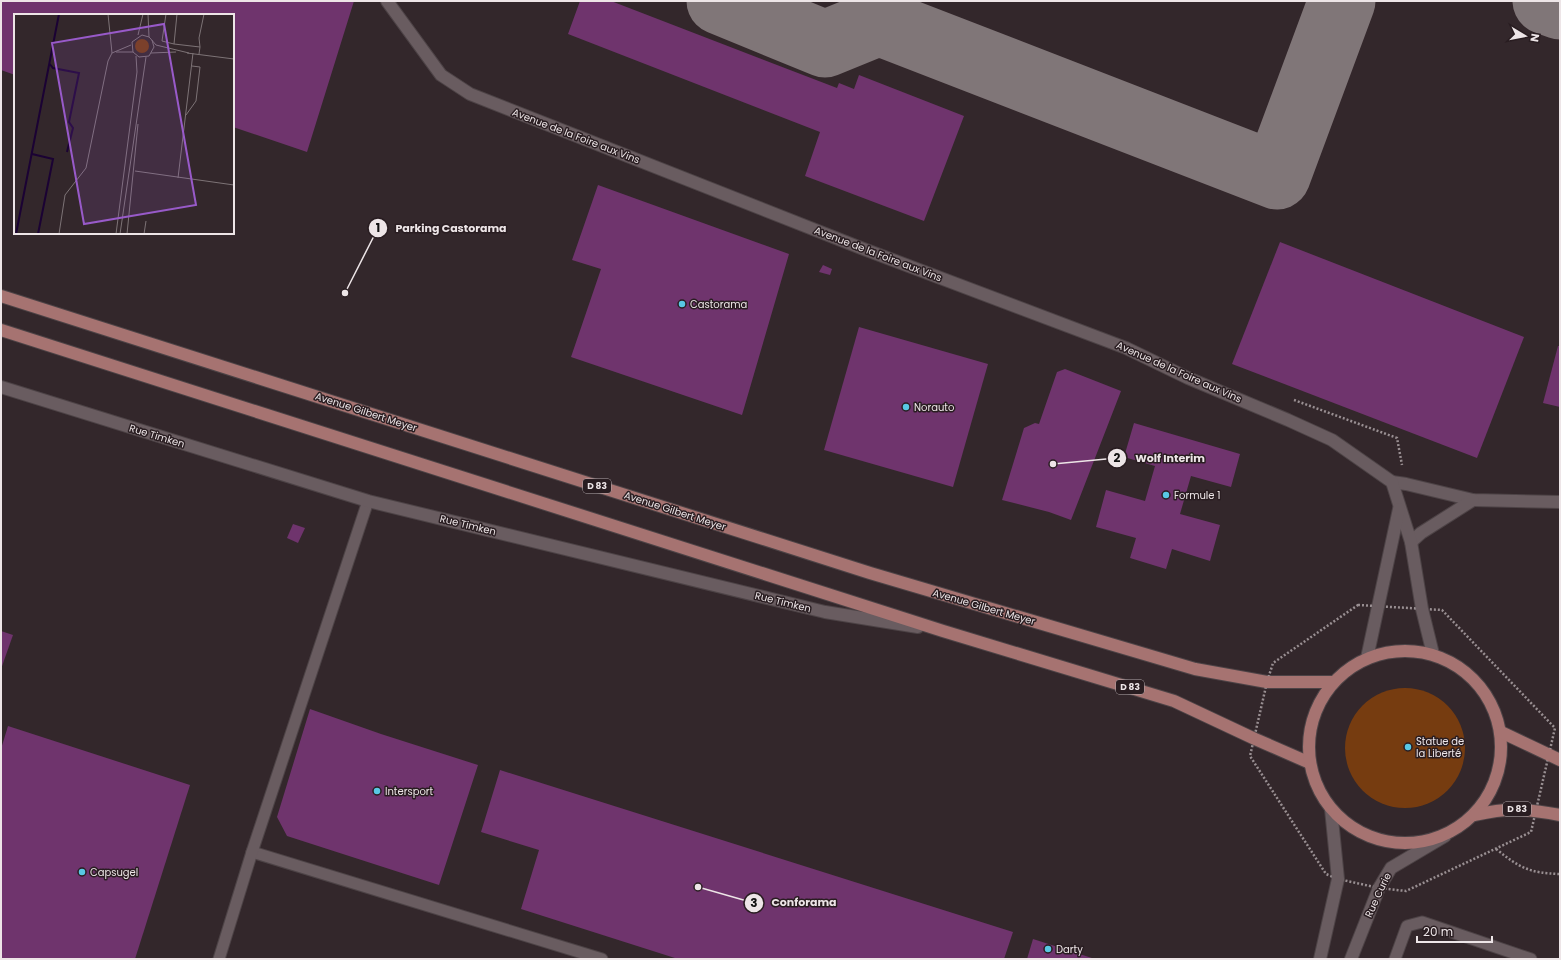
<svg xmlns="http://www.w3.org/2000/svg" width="1561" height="960" font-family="Poppins,sans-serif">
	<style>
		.green { fill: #763c10 }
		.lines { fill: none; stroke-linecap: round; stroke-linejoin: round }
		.taxiway { stroke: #807678; stroke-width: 67 }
		.building { fill: #6f346d }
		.lane-casing { stroke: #4d4346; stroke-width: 13 }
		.street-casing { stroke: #4d4346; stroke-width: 14 }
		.secondary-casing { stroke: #4d4346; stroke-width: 14 }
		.primary-casing { stroke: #4d4346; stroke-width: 14 }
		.path { stroke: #998f92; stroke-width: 2.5; stroke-dasharray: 2 2; stroke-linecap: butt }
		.lane { stroke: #695c60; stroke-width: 11 }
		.street { stroke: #695c60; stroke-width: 12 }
		.secondary { stroke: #695c60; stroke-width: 12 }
		.primary { stroke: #a67371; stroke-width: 12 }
		.poi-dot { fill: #58c8e4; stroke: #291d21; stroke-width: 1.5 }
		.labels { text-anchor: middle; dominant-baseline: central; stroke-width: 3; stroke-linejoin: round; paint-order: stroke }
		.shield { fill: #291d21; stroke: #b2a9ac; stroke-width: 1 }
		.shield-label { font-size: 9px; font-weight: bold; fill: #ede5e7 }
		.street-label { font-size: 10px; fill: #ede5e7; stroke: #291d21 }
		.poi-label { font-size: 10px; fill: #ede5e7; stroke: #291d21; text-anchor: start }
		.inset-river { fill: none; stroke: #1b0234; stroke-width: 2 }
		.inset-road { fill: none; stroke: #7d7376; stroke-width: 1 }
		.view { fill: #985ac9; fill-opacity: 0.15; stroke: #985ac9; stroke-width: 2 }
		.inset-edge { fill: none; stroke: #ede5e7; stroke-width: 2 }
		.leader { fill: none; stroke: #ede5e7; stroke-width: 1.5 }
		.callout-dot { fill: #ede5e7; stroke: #291d21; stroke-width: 1.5 }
		.mark-label { font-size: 12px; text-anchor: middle; font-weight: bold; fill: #111 }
		.callout-label { font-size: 11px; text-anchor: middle; font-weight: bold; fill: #ede5e7; stroke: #291d21; stroke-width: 3; stroke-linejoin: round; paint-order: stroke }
	</style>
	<rect width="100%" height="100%" fill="#33272b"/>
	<!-- green -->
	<circle class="green" cx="1405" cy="748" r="60"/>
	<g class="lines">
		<!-- taxiway -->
		<g class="taxiway">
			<polyline points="720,1 825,44 879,22 1277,176 1342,1"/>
			<polyline points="1546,1 1560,6"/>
		</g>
	</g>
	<!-- building -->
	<g class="building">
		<polygon points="1,1 354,1 307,152 233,127 233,15 15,15 15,75 1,70"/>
		<polygon points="580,1 611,1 837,88 839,83 854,89 859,75 964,116 924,221 805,176 820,132 568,34"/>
		<polygon points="598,185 789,254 742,415 571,357 601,269 572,260"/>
		<polygon points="1280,242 1524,337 1477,458 1232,364"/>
		<polygon points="823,265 832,269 830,275 819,272"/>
		<polygon points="859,327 988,364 953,487 824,450"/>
		<polygon points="1558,346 1560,346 1560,407 1543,403"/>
		<polygon points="1065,369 1121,391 1071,520 1049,512 1002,500 1024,428 1035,423 1039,424 1057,372"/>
		<polygon points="1134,423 1240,454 1231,487 1191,476 1180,514 1220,525 1210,561 1172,549 1166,569 1130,558 1136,538 1096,527 1106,490 1145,501 1155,466 1124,457"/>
		<polygon points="293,524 305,528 298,543 287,538"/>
		<polygon points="1,631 13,635 1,669"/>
		<polygon points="310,709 381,734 478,765 439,885 287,836 277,817"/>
		<polygon points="8,726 190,785 135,959 1,959 1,749"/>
		<polygon points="500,770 1013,932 1004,959 678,959 521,909 539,850 481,832"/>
		<polygon points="1033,939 1095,959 1027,959"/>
	</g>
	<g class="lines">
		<defs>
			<g id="lane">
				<polyline points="252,852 602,959"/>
				<polyline points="219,959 252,852 368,501"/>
				<polyline points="1395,959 1407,926 1422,922 1531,959"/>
			</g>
			<g id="street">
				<polyline points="1,387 368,501 825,612 918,627"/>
				<polyline points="1392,482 1406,484 1473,500 1560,502"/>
				<polyline points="1411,542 1421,533 1473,500"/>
			</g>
			<g id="secondary">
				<polyline points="387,1 441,75 470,94 861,248 1126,348 1188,378 1288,420 1332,440 1392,482 1411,542 1422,609 1433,654"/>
				<polyline points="1367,658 1399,509"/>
				<polyline points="1320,959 1338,879 1331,809"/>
				<polyline points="1351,959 1379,888 1391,868 1445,836"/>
			</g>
			<g id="primary">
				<polyline points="1,296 870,573 1195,669 1267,682 1333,682"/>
				<polyline points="1,330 943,631 1174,701 1255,739 1310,763"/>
				<circle cx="1405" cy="747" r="96"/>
				<polyline points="1501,732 1560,760"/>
				<path d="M 1475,815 C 1509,807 1526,809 1560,815"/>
			</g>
		</defs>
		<!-- lane casing -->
		<use href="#lane" class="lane-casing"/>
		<!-- street casing -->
		<use href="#street" class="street-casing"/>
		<!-- secondary casing -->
		<use href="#secondary" class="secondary-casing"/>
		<!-- primary casing -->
		<use href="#primary" class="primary-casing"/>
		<!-- path -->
		<g class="path">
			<polyline points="1294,400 1397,438 1402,465"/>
			<polygon points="1358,605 1442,610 1555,728 1531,832 1406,891 1379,888 1338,879 1326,874 1250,756 1267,682 1273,663"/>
			<path d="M 1496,849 C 1520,868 1529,873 1560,874"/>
		</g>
		<!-- lane -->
		<use href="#lane" class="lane"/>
		<!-- street -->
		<use href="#street" class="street"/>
		<!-- secondary -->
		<use href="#secondary" class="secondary"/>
		<!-- primary -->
		<use href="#primary" class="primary"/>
	</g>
	<!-- markers -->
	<g class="poi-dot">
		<circle cx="682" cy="304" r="4"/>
		<circle cx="906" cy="407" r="4"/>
		<circle cx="1166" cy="495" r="4"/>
		<circle cx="1408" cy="747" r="4"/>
		<circle cx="377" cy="791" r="4"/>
		<circle cx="82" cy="872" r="4"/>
		<circle cx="1048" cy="949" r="4"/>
	</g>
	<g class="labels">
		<!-- shield labels -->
		<g class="shield">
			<rect x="583" y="479" width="28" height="14" rx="3"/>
			<rect x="1116" y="680" width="28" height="14" rx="3"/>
			<rect x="1503" y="802" width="28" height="14" rx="3"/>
		</g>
		<g class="shield-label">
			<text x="597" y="486">D 83</text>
			<text x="1130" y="687">D 83</text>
			<text x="1517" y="809">D 83</text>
		</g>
		<!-- street labels -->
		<g class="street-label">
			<text transform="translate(576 136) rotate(21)">Avenue de la Foire aux Vins</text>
			<text transform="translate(878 254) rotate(21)">Avenue de la Foire aux Vins</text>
			<text transform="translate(1179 372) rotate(24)">Avenue de la Foire aux Vins</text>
			<text transform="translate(366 412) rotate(18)">Avenue Gilbert Meyer</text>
			<text transform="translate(157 436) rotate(17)">Rue Timken</text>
			<text transform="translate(675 511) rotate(18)">Avenue Gilbert Meyer</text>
			<text transform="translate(468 525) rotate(14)">Rue Timken</text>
			<text transform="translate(783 602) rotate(14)">Rue Timken</text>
			<text transform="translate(984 607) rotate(16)">Avenue Gilbert Meyer</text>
			<text transform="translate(1378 895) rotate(-65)">Rue Curie</text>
		</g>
		<!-- poi labels -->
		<g class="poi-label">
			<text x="690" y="304">Castorama</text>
			<text x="914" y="407">Norauto</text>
			<text x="1174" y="495">Formule 1</text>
			<text x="1416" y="741">Statue de<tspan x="1416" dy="12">la Liberté</tspan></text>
			<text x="385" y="791">Intersport</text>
			<text x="90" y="872">Capsugel</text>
			<text x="1056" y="949">Darty</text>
		</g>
	</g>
	<!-- overview -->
	<g transform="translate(14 14)">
		<rect width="220" height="220" fill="#33272b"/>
		<path d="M121 32a7 7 0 1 1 14 0a7 7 0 1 1-14 0Z" fill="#763c10"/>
		<path class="inset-river" d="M 35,49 L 39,54 L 65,59 L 55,108 L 59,114 L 53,138M 18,140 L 39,145 L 24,220M 2,220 L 45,0"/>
		<path class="inset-road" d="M 94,0 L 98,39M 134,0 L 135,23M 152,0 L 148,27 L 160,30M 163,0 L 160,30 L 186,33 L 185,40M 124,21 L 129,0M 138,26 L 140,33 L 135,42 L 125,43 L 119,38 L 118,28 L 128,21 L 135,23 L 136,24 L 142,31 L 175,39M 186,33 L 185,24 L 190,0M 102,38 L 119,38M 137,39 L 162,38M 173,39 L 220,45M 172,101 L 182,87 L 186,53 L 178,52M 121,157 L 220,171M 164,164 L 179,39M 45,220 L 51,181 L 72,154 L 94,47 L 98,39 L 117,31M 102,220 L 123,58 L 122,42M 106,220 L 132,43M 113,220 L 124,110M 130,220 L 132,207"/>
		<path class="view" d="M 150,10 L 182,191 L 70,210 L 38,29 Z"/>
		<rect width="220" height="220" class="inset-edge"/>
	</g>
	<!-- callouts -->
	<path class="leader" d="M345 293L378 228M1053 464L1117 458M698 887L754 903"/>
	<g class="callout-dot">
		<circle cx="345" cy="293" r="4"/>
		<circle cx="1053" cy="464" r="4"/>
		<circle cx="698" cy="887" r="4"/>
		<circle cx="378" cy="228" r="10"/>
		<circle cx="1117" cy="458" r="10"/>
		<circle cx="754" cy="903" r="10"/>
	</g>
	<g class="mark-label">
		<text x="378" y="232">1</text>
		<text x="1117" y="462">2</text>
		<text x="754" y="907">3</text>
	</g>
	<g class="callout-label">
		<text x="451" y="232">Parking Castorama</text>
		<text x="1170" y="462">Wolf Interim</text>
		<text x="804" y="906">Conforama</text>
	</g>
	<!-- border -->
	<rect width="1561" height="960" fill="none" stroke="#ede5e7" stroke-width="4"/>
	<!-- north arrow -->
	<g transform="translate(1525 36) rotate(100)" stroke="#291d21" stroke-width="3" paint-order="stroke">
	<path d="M0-3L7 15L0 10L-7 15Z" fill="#ede5e7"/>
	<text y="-6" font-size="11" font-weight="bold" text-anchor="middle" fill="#ede5e7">N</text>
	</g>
	<!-- scale -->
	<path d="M1417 936v6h75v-6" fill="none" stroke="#ede5e7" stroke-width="2"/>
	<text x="1423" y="936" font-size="12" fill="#ede5e7" stroke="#291d21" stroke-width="3" paint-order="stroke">20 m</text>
</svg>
